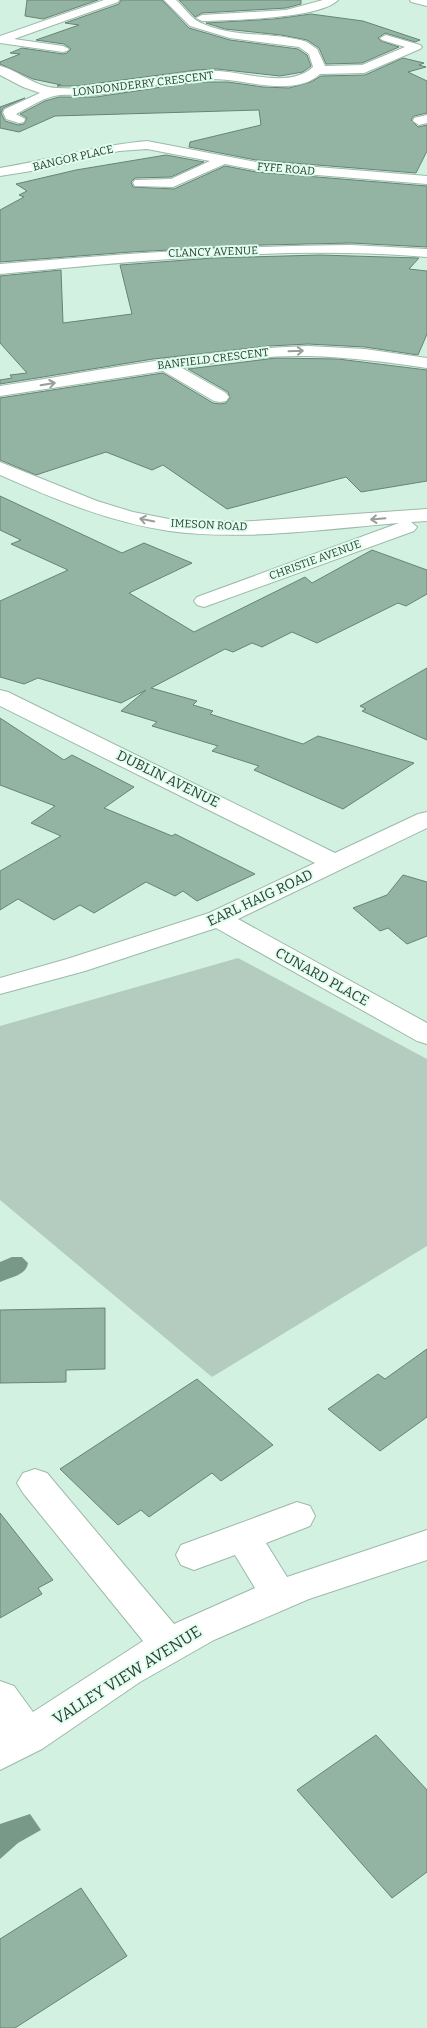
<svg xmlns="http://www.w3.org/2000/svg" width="427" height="2028" font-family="Bitter,serif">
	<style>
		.green { fill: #b4ccbf }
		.water { fill: #789988 }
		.building { fill: #93b4a3; stroke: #688375 }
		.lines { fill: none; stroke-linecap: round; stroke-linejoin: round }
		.minor-casing { stroke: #9cb9aa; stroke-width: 2 }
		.minor { fill: #fff; fill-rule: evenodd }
		.oneway { stroke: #989e9a }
		.labels { text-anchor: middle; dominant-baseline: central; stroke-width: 4; stroke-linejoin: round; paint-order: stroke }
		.far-street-label { font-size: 11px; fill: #303c36; stroke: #dffeee }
		.street-label { font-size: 14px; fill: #303c36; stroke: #dffeee }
		.near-street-label { font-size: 16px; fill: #303c36; stroke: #dffeee }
	</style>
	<rect width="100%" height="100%" fill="#d2f1e1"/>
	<!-- green -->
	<polygon class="green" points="238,958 427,1059 427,1246 212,1377 0,1200 0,1026"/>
	<!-- water -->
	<g class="water">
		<path d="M 12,1257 L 22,1257 L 28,1263 C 26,1276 10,1277 0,1282 L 0,1262 Z"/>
		<polygon points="30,1814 41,1830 18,1843 0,1859 0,1824"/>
	</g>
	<!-- building -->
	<g class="building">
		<polygon points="27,0 98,0 43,19 25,16"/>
		<polygon points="121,0 162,0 189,28 230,40 298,49 307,55 311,66 303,72 280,76 217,69 197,70 77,86 57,86 61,85 33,79 0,64 0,62 20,54 10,53 22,48 63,54 67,53 71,49 64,44 36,40 79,25 65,23 119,4"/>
		<polygon points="179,0 301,0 301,4 286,8 202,13 195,17"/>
		<polygon points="311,14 363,21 420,40 415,42 385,33 378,38 381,41 399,47 362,63 326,64 319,48 307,40 281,35 225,29 206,23 274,19"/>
		<polygon points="403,58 424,63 419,65 426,67 408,72 427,81 427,113 414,116 411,120 418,127 427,125 427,151 416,173 256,160 189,147 190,142 261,125 259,110 55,116 19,132 0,128 0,107 25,98 3,108 1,113 5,121 18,125 24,124 27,118 20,114 45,101 59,97 96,97 195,82 228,82 263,87 289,88 311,82 321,76 365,75"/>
		<polygon points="166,155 204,162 171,177 135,178 131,182 133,187 174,189 225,166 256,172 427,186 427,247 351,243 263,245 131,252 0,262 0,210 24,197 19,195 27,191 16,184 76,170"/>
		<polygon points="320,255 419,258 409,269 427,271 427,334 418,355 365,347 308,344 269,346 153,359 0,384 0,380 12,378 10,375 27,373 0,343 0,276 61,270 63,323 132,314 120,265 213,258"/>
		<polygon points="276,358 338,359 427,370 427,481 361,492 346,477 227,509 163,465 152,470 106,452 36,475 0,460 0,398 163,373 213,403 220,404 226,403 230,398 228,392 188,369"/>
		<polygon points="0,496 122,553 144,543 192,563 129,593 194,632 305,577 312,583 372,550 427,570 427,594 406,606 398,603 317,643 292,632 262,647 252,643 233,652 225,649 151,688 197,701 193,705 213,711 210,714 303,744 318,736 414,763 343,809 254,770 259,766 212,751 218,746 152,726 157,722 121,711 146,690 121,703 38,678 24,684 0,677 0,601 68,570 11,544 21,540 0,530"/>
		<polygon points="427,668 427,740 362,711 366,709 360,706"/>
		<polygon points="0,718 64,760 72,755 134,787 104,808 172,836 175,834 255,874 197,901 183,891 175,896 146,882 94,913 80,905 54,920 18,899 0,910 0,871 61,836 31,823 55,806 0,785"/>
		<polygon points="403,875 427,882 427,936 407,944 388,928 380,931 353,908 387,895"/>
		<polygon points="105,1308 105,1369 66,1370 66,1382 0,1383 0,1310"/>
		<polygon points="427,1349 427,1417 380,1451 328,1409 378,1374 385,1379"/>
		<polygon points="197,1379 273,1445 221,1481 212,1473 149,1517 141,1510 118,1525 60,1469"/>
		<polygon points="0,1513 53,1580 38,1588 42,1594 0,1618"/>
		<polygon points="376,1735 427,1790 427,1872 392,1898 297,1790"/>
		<polygon points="81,1888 127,1956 15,2028 0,2028 0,1939"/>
	</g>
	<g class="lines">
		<defs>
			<g id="minor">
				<polygon points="104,0 119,0 118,2 14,39 63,46 69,49 67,51 63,52 0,43 0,36"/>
				<path d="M 164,0 L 176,0 C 184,7 190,17 199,22 C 232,39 273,31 307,42 L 317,49 L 325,66 L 362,65 L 405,47 L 382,40 L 380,38 L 386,35 L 420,45 L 422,47 L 420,49 L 364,73 L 320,74 C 298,95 255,83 228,80 C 183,75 140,91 96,95 C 83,96 65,93 54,96 C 41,99 28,108 16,114 L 25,119 L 24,122 L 19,123 L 6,119 L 3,112 L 5,109 L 40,93 L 23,87 L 0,75 L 0,66 C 20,71 34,87 57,88 C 111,92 163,70 217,71 C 245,72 290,89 313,67 L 309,54 L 299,47 L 230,38 L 190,26 Z"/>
				<path d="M 323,0 L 338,0 C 320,19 230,20 202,21 L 196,18 L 202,15 L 286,10 Z"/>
				<polygon points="410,0 427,0 427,6 411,2"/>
				<polygon points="427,115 427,123 419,125 413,121 414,118"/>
				<path d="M 147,141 L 256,162 L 427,176 L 427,184 L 256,170 L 225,164 L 173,187 L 135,186 L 133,183 L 135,180 L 171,179 L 210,161 L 147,149 L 119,151 L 44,169 L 0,176 L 0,168 C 49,160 98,145 147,141 Z"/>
				<path d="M 351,245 L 427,249 L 427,257 C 285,245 141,261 0,274 L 0,264 C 117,254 234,246 351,245 Z"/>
				<path d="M 308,346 L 365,349 L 427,358 L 427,368 C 387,362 348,357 308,356 C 266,355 223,361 182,368 L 226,393 L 229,397 L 226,401 L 220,402 L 214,401 L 163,371 L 0,396 L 0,386 C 102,370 205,349 308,346 Z"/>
				<path d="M 0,462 L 97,501 L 133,512 L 169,519 L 239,522 L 427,509 L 427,521 L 411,522 L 417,527 L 414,531 L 204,607 L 197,605 L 194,601 L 197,597 L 399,523 C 326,529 242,541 169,531 C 109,522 54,499 0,475 Z"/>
				<polygon points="0,690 8,692 335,853 418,814 427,812 427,828 238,919 427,1023 427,1044 417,1041 216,928 85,971 0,994 0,978 67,959 209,913 315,863 0,706"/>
				<polygon points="35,1469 47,1473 174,1624 255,1588 235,1555 194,1570 181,1565 176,1555 181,1545 297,1502 310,1506 315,1516 310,1526 266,1543 287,1577 427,1530 427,1560 309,1599 214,1640 140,1682 42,1749 0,1770 0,1681 14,1686 33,1712 143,1641 23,1493 17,1483 23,1473"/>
			</g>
		</defs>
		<!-- minor casing -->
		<use href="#minor" class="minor-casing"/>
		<!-- minor -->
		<use href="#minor" class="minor"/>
	</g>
	<!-- one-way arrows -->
	<defs><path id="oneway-shaft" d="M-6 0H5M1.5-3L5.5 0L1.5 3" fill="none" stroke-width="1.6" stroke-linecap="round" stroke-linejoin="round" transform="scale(1.25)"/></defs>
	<g class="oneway">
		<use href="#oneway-shaft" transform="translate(296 351) rotate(-2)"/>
		<use href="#oneway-shaft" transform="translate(48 384) rotate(-9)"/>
		<use href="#oneway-shaft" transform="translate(378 519) rotate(175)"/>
		<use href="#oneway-shaft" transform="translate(147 520) rotate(-169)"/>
	</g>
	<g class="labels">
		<!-- far-street labels -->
		<g class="far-street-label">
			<text transform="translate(143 84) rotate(-7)">LONDONDERRY CRESCENT</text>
			<text transform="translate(73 158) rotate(-13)">BANGOR PLACE</text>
			<text transform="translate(286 169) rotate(5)">FYFE ROAD</text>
			<text transform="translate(213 252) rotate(-2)">CLANCY AVENUE</text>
			<text transform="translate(213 359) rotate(-7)">BANFIELD CRESCENT</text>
			<text transform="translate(209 525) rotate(3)">IMESON ROAD</text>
			<text transform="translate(315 560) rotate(-20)">CHRISTIE AVENUE</text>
		</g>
		<!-- street labels -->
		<g class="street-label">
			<text transform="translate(168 779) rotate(26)">DUBLIN AVENUE</text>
			<text transform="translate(260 898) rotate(-25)">EARL HAIG ROAD</text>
			<text transform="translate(322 977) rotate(29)">CUNARD PLACE</text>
		</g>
		<!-- near-street labels -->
		<g class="near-street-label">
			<text transform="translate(127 1675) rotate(-32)">VALLEY VIEW AVENUE</text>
		</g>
	</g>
</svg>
